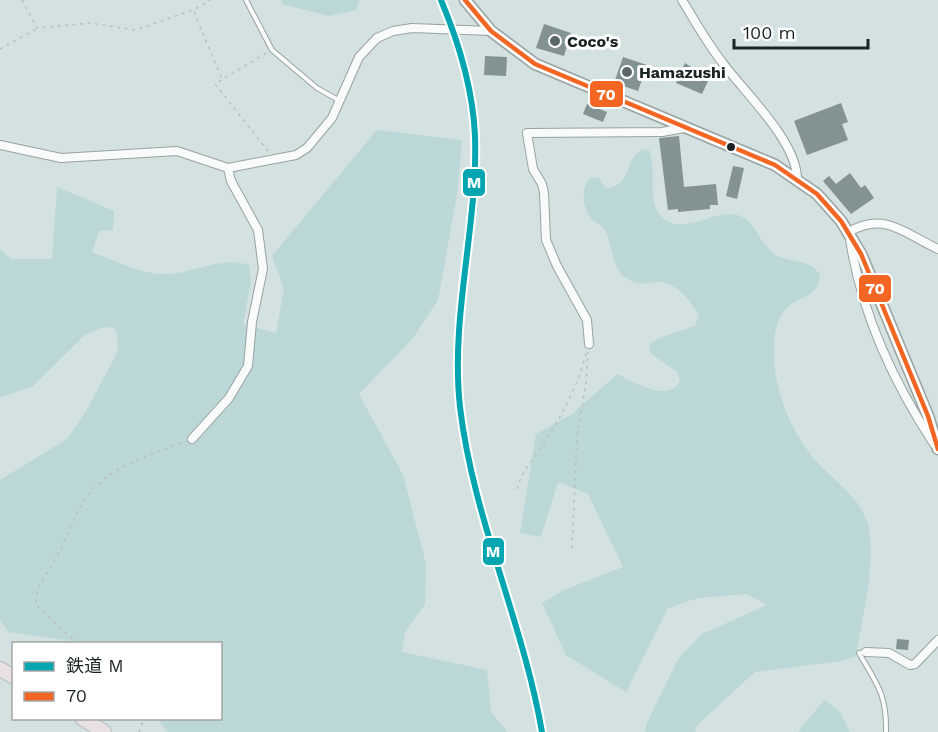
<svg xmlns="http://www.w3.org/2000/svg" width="938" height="732" font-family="'Work Sans','Noto Sans JP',sans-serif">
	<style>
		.green { fill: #bbd7d7 }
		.building { fill: #839292 }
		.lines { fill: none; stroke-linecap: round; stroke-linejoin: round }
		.lane-casing { stroke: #98a2a2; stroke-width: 6 }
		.street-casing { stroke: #98a2a2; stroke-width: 10 }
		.secondary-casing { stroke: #98a2a2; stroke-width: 13 }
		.highway-casing { stroke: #b5bcbc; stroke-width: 16 }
		.path { stroke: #bbbfbf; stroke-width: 1.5; stroke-dasharray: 3 4.5; stroke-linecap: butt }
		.lane { stroke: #f9fafa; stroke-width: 4 }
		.street { stroke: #f9fafa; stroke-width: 8 }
		.secondary { stroke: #f3f3f3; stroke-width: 10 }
		.highway { stroke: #e8e0e2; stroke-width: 14 }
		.bus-1-casing { stroke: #fff; stroke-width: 9 }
		.bus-1 { stroke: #f26522; stroke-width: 4.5 }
		.rail-1-casing { stroke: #fff; stroke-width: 10 }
		.rail-1 { stroke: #03a5b1; stroke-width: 6 }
		.poi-dot { fill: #5b6666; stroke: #fff; stroke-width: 2 }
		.bus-dot { fill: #1a2424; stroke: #fff; stroke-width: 2 }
		.labels { text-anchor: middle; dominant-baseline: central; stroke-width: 6; stroke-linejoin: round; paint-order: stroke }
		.poi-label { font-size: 16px; font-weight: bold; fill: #1a2424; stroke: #fff; text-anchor: start }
		.line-badge { stroke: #fff; stroke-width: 2 }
		.badge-label { font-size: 16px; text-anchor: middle; font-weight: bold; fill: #fff }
	</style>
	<rect width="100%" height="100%" fill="#d4e1e1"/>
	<!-- green -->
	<g class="green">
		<polygon points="282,0 359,0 356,10 329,16 282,4"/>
		<path d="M 377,130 L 462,140 L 457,194 L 438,300 L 413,338 L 359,394 L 403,475 L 426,564 L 425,604 L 405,632 L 402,652 L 487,670 L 491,712 L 508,732 L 168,732 L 157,719 L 220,718 L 220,644 L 84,643 L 8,632 L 0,619 L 0,480 L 67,439 L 85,413 L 118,351 L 117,333 L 113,327 L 101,328 L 84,336 L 32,387 L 0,397 L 0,249 L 11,259 L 52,259 L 57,187 L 114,211 L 113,230 L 99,231 L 92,252 C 114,260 140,274 163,274 C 192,275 220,255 249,265 L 251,281 L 243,324 L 276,333 L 284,289 L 272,256 Z"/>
		<path d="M 644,149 L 649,150 C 658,169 645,200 662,217 C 681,235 709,214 729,214 C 755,214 756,239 772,252 C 787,265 809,256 820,275 C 820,299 796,295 784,311 C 770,328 773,365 778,386 C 784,413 799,442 817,462 C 835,482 861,497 868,525 C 877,563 862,617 856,656 L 842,661 L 755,672 L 695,727 L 696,732 L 645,732 L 646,725 L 678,659 L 702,634 L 767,605 L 747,594 L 698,598 L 668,608 L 626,692 L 566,655 L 542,603 L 564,590 L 623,567 L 588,494 L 558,482 L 541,537 L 520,533 L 536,434 L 572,414 L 617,374 C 632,381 671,405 680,380 L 677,372 L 650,353 L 649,345 L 659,338 L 695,326 L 699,315 C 691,301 675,281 657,282 C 645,283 637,286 626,278 C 609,265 614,244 604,229 C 600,224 593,222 590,217 C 582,205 581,189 590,178 L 598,177 L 606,188 C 632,188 625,155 644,149 Z"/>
		<polygon points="824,700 839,711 850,732 798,732"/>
	</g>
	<!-- building -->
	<g class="building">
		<polygon points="544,24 571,33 564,56 536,48"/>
		<polygon points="485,56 507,57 506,76 484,75"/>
		<polygon points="623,57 647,65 638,91 614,83"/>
		<polygon points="685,63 709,79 702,94 676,83"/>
		<polygon points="841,103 848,122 842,124 848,140 807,155 794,121"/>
		<polygon points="587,104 607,112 603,122 583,114"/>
		<polygon points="679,136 684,187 716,184 718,205 710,205 710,209 678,212 678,209 668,210 659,138"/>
		<polygon points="733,166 744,168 737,199 726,196"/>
		<polygon points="850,173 861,188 865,185 874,198 851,214 823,181 829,176 836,184"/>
		<polygon points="897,639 909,640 908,650 896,649"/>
	</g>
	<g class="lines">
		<defs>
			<g id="lane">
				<polyline points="246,0 272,50 317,88 340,101"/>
				<path d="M 865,652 L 859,653 C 877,684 887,695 886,732"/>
			</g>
			<g id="street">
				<path d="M 682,0 C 695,21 707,43 722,62 C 744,92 796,140 797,178"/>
				<polyline points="0,145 61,158 177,151 228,168 296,155 307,148 332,118 359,57 377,38 393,31 412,28 491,31"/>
				<polyline points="589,344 587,320 557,266 546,240 544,193 542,184 533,169 527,133 662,132 684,128"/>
				<polyline points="192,439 229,398 248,366 252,322 263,269 258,230 231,181 228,168"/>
				<path d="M 934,444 C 892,380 859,308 849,232 C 885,211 905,234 938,249"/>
				<polyline points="866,652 889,653 910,665 915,664 938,640"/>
			</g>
			<polyline id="secondary" points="465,0 491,31 535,64 775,165 817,194 841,221 861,254 928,416 938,449"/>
			<g id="highway">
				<polyline points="0,669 14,677"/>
				<polyline points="82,718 104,732"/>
			</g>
		</defs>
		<!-- lane casing -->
		<use href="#lane" class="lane-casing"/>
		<!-- street casing -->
		<use href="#street" class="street-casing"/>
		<!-- secondary casing -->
		<use href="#secondary" class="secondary-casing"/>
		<!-- highway casing -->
		<use href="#highway" class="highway-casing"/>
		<!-- path -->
		<g class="path">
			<polyline points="22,0 37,28 90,23 136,30 195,9 210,0"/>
			<polyline points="194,12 222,79"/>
			<polyline points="0,49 36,29"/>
			<polyline points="266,53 215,84 268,151"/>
			<path d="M 517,489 C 521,472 531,463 540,449 C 559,420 578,388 586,353"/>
			<polyline points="572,548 577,436 586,383 588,352"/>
			<path d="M 78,644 L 36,605 C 35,586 46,576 55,560 C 66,540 73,517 86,498 C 108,466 152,455 185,441"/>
			<polyline points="139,732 144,718"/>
		</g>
		<!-- lane -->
		<use href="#lane" class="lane"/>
		<!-- street -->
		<use href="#street" class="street"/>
		<!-- secondary -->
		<use href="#secondary" class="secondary"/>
		<!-- highway -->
		<use href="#highway" class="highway"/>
		<defs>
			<polyline id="bus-1" points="465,0 491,31 535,64 775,165 817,194 841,221 861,254 928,416 938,449"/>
		</defs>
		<!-- bus-1 casing -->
		<use href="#bus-1" class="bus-1-casing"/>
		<!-- bus-1 -->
		<use href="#bus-1" class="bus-1"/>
		<defs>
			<path id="rail-1" d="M 441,0 C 459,43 473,89 475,136 C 478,227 450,316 460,407 C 473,518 523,622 542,732"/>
		</defs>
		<!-- rail-1 casing -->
		<use href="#rail-1" class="rail-1-casing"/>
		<!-- rail-1 -->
		<use href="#rail-1" class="rail-1"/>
	</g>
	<!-- markers -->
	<g class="poi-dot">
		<circle cx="555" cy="41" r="6"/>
		<circle cx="627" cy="72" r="6"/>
	</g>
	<circle class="bus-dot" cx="731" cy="147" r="5"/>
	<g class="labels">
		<!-- poi labels -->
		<g class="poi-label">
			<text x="567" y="41">Coco's</text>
			<text x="639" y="72">Hamazushi</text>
		</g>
	</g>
	<g class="line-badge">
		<rect x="589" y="80" width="35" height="28" rx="6" fill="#f26522"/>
		<rect x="462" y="168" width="24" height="29" rx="6" fill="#03a5b1"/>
		<rect x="858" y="274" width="34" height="29" rx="6" fill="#f26522"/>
		<rect x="482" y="537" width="23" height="29" rx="6" fill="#03a5b1"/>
	</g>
	<g class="badge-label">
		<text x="606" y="100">70</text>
		<text x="474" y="188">M</text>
		<text x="875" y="294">70</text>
		<text x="493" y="557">M</text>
	</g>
	<!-- legend -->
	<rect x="12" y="642" width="210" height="78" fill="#ffffff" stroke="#a3a7a7" stroke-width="1.5"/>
	<rect x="24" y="662" width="30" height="9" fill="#03a5b1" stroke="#a3a7a7" stroke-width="1.5"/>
	<text x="66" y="672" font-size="18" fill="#1a2424">鉄道 M</text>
	<rect x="24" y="692" width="30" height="9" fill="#f26522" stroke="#a3a7a7" stroke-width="1.5"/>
	<text x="66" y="702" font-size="18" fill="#1a2424">70</text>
	<!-- scale -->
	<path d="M734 39v9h134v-9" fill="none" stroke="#1a2424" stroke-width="3"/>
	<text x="743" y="39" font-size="18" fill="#1a2424" stroke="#ffffff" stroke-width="4.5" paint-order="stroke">100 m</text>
</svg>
